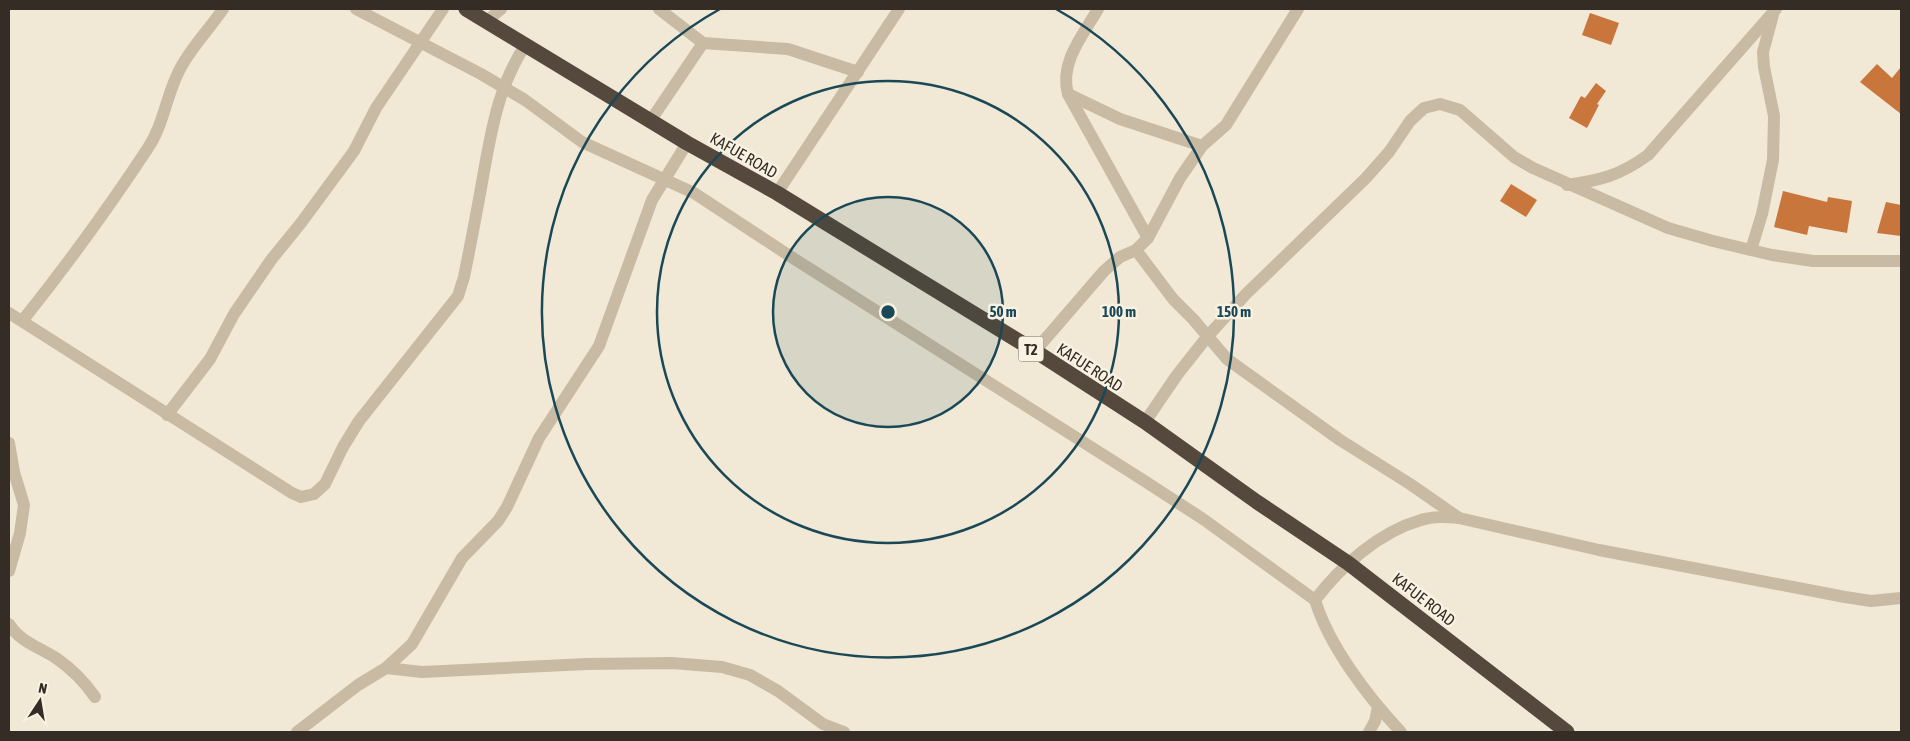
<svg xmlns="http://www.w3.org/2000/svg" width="1910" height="741" font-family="'Asap Condensed',sans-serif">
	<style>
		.building { fill: #c9763c }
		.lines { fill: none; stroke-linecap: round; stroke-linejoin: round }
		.street { stroke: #c9bba3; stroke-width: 12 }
		.highway { stroke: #55483c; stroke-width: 15 }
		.ring { fill: none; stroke: #1a4856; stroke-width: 2.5 }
		.labels { text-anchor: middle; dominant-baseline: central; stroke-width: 5; stroke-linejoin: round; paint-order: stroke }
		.shield { fill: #f9f2e3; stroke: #6f675e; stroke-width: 1 }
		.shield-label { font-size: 15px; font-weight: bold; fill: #342c25 }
		.street-label { font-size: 16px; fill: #342c25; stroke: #f9f2e3 }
		.centre { fill: #1a4856; stroke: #f9f2e3; stroke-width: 2.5 }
		.ring-label { font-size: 15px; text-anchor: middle; font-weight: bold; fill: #1a4856; stroke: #f9f2e3; stroke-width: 5; stroke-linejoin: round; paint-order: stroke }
	</style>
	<rect width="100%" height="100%" fill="#f1e9d6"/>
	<!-- building -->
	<g class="building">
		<polygon points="1590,13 1619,23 1611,45 1582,35"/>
		<polygon points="1877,64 1892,78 1901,67 1901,114 1860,82"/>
		<polygon points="1596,83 1606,91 1597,104 1599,105 1587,128 1569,118 1581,96 1585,98"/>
		<polygon points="1511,184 1537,200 1526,217 1500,201"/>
		<polygon points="1783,191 1827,202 1828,197 1852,201 1847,233 1809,226 1807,235 1774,227"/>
		<polygon points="1886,202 1901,205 1901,236 1877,233"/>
	</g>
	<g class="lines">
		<!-- street -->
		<g class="street">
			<polyline points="356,9 481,74 525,100 582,142 694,193 796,260 1143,480 1203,519 1315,600"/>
			<path d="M 1098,9 C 1083,35 1059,63 1068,94 L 1120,119 L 1202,146"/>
			<polyline points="487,21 501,9"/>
			<polyline points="703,43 788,49 858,72"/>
			<polyline points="1068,94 1148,238"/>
			<polyline points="651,120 703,43 659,9"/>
			<path d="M 1567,185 C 1601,180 1619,176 1648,155 L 1776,9"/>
			<polyline points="777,193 899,9"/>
			<polyline points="1136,250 1173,299 1193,319 1227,359 1340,440 1410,484 1459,518"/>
			<polyline points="1751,250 1762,214 1773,160 1774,116 1764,67 1763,52 1773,15"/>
			<path d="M 9,313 L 292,493 L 301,497 L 314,494 L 325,484 L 343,447 L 359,421 L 458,296 L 464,277 C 471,242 478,206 484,171 C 492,126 500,83 526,44"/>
			<path d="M 23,320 C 67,265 109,207 148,148 C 164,124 166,96 179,71 C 190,48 209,30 223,9"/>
			<polyline points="1035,351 1104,271 1120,257 1136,250 1148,238 1180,178 1202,146 1226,125 1298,9"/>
			<polyline points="167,415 210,359 234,314 271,260 301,223 354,151 376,108 443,9"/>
			<polyline points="1145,422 1177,375 1207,337 1246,294 1366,178 1389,152 1410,121 1424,108 1440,104 1460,110 1514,157 1533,168 1668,228 1713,241 1772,255 1813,261 1901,261"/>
			<polyline points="9,443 14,472 24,505 20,533 9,571"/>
			<path d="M 9,624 C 20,642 39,647 56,658 C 72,669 84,681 95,697"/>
			<polyline points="386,668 412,644 462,558 498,521 507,507 539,438 599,346 652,200 687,143"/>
			<polyline points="297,732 358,685 386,668 422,672 587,664 672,663 722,667 750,675 778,691 823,724 844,732"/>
			<polyline points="1369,732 1375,721 1378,707"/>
			<path d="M 1401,732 C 1368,697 1329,646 1315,600 C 1341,566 1379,532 1421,520 C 1433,516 1446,517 1459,518 L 1599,550 L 1845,597 L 1871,601 L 1901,598"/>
		</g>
		<!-- highway -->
		<polyline class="highway" points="466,9 687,143 777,193 1035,351 1145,422 1257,502 1348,563 1567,732"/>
	</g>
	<!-- distance rings -->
	<circle cx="888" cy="312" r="115" fill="#1a4856" fill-opacity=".12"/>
	<g class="ring">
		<circle cx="888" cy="312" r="115"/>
		<circle cx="888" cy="312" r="231"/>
		<path d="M1056 9A346 346 0 1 1 720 9"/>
	</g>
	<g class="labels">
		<!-- shield labels -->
		<rect class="shield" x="1018.5" y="336.5" width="25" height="25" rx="4"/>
		<g class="shield-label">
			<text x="1031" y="349">T2</text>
		</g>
		<!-- street labels -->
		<g class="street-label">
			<text transform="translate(744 155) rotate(30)">KAFUE ROAD</text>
			<text transform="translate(1090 367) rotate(33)">KAFUE ROAD</text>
			<text transform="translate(1424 599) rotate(38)">KAFUE ROAD</text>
		</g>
	</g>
	<circle cx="888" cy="312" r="8" class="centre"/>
	<g class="ring-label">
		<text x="1003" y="317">50 m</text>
		<text x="1119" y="317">100 m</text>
		<text x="1234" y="317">150 m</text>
	</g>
	<!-- border -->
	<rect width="1910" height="741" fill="none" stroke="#342c25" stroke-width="20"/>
	<!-- north arrow -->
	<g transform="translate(40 701) rotate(12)" stroke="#f9f2e3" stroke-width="4" paint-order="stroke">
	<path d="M0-4L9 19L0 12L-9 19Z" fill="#342c25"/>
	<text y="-8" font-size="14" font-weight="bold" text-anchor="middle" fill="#342c25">N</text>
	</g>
</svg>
